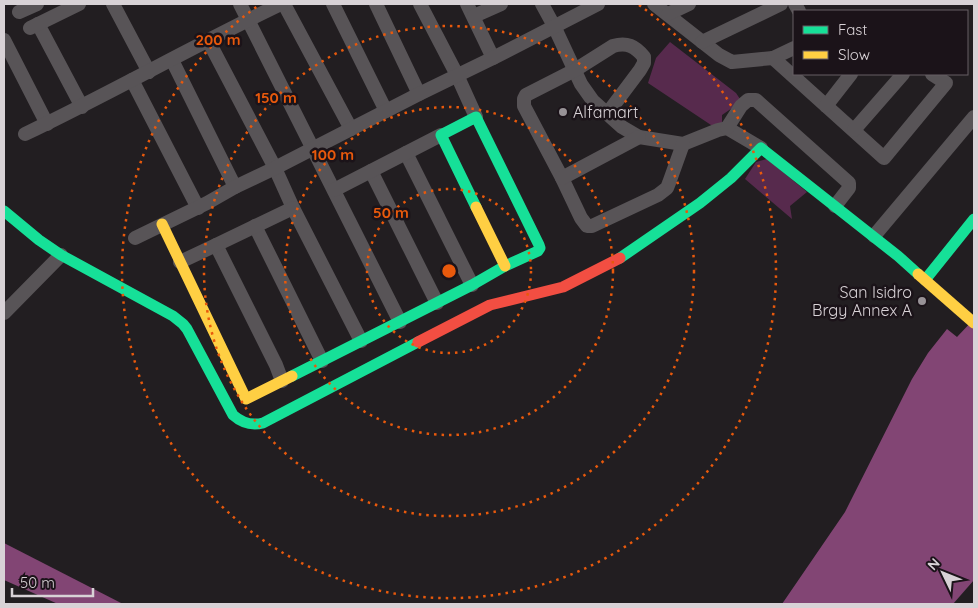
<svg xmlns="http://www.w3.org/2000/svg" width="978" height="608" font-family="Quicksand,sans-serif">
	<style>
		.green { fill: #572a4d }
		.water { fill: #824574 }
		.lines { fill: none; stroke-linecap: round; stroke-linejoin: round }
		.street { stroke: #585457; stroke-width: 14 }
		.fast { stroke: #16e098; stroke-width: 11 }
		.slow { stroke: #ffcf43; stroke-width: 11 }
		.jam { stroke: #f24e42; stroke-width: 11 }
		.ring { fill: none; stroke: #e8590c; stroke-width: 2.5; stroke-dasharray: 2.5 5 }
		.poi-dot { fill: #989397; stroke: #1b1319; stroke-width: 2 }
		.labels { text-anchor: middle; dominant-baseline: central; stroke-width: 5; stroke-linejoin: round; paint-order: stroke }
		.poi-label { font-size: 16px; fill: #d8d2d6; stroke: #1b1319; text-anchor: start }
		.centre { fill: #e8590c; stroke: #1b1319; stroke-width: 2.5 }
		.ring-label { font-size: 15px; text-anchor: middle; font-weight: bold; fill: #e8590c; stroke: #1b1319; stroke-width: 5; stroke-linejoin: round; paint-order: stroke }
	</style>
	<rect width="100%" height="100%" fill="#221e21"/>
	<!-- green -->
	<g class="green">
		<polygon points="670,42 736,93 740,99 735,106 722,115 722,124 717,129 648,83 656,58"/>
		<polygon points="767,159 807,192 790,206 792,219 745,179 756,162"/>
	</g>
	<!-- water -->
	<g class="water">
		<polygon points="974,319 974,580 953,604 782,604 845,512 912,379 928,353 947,329 957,337"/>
		<polygon points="4,543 123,604 58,604 4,580"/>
	</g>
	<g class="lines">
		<!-- street -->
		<g class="street">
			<polyline points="113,4 149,72"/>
			<polyline points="240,4 400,322"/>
			<polyline points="284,4 351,129"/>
			<polyline points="333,4 386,111"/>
			<polyline points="376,4 419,94"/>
			<polyline points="420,4 457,75 476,117"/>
			<polyline points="467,4 493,58"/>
			<polyline points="542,4 554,26 581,84 593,101 622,127 639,137 683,144 718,130 727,128 761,148"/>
			<polyline points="654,4 719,55 732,62 773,58"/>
			<polyline points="795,4 799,11"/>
			<polyline points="19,12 37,4"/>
			<polyline points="668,14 689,4"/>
			<polyline points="474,16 501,4"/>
			<polyline points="38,24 82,107"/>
			<polyline points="30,28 79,4"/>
			<polyline points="4,40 47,124"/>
			<polyline points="208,40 275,168 293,208 361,341"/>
			<polyline points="702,42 781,4"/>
			<polyline points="794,48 773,58 884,158 946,83 932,74"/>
			<polyline points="172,60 235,187"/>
			<polyline points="132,80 198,208"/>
			<polyline points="826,106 851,74"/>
			<path d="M 607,114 L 640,70 L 644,63 L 644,57 C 635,46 627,42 613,46 L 575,70 L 526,95 L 524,99 L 524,106 L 562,178 L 581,218 L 587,226 L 592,226 L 658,195 L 667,188 L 669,183 L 683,144"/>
			<polyline points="727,128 741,106 748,100 756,100 849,183 849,188 835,206"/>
			<polyline points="854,130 903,74"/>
			<path d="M 25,134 C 111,93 195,45 281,4"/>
			<polyline points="406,153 472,285"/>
			<polyline points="371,171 437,303"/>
			<polyline points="562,178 639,137"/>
			<polyline points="334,190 441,135"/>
			<polyline points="255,226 322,361"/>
			<polyline points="874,236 974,117"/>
			<polyline points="135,238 207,203 235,187 275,168 419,94 493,58 598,4"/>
			<polyline points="216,245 276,365 282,381"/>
			<polyline points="180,262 216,245 293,208"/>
			<polyline points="4,313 61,255"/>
		</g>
		<!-- fast -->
		<g class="fast">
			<path d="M 4,211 L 39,240 L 61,255 L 173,316 L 183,324 L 187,329 L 233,415 C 242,423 251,426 263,423 L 418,342"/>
			<polyline points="620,258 700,203 731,178 761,148 898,256 918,274"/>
			<polyline points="925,280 974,219"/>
			<polyline points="292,376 472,285 505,266 538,251 540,248 539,245 476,117 441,135 476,207"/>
		</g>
		<!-- slow -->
		<g class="slow">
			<polyline points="476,207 505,266"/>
			<polyline points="162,224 246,399 292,376"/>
			<polyline points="918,274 974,323"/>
		</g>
		<!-- jam -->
		<polyline class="jam" points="418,342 490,305 563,287 620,258"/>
	</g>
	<!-- distance rings -->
	<g class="ring">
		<circle cx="449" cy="271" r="82"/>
		<circle cx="449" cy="271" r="164"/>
		<circle cx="449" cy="271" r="245"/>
		<path d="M639 5A327 327 0 1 1 259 5"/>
	</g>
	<!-- markers -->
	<g class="poi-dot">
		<circle cx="563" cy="112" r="5"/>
		<circle cx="922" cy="301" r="5"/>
	</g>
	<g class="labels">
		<!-- poi labels -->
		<g class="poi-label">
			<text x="573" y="112">Alfamart</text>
			<text x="912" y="292" text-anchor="end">San Isidro<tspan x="912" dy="18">Brgy Annex A</tspan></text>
		</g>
	</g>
	<circle cx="449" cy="271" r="8" class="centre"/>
	<g class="ring-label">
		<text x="218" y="45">200 m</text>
		<text x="276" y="103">150 m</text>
		<text x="333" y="160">100 m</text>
		<text x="391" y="218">50 m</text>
	</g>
	<!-- border -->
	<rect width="978" height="608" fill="none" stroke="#d8d2d6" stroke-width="10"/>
	<!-- legend -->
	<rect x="793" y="10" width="175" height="65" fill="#1b1319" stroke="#675f65"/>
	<rect x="803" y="26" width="25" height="8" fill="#16e098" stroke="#675f65"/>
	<text x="838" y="35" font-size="15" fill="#d8d2d6">Fast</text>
	<rect x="803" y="51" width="25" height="8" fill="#ffcf43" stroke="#675f65"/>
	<text x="838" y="60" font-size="15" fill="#d8d2d6">Slow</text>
	<!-- north arrow -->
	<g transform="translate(943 573) rotate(313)" stroke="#1b1319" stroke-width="4" paint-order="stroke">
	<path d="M0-4L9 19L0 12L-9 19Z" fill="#d8d2d6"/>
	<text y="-8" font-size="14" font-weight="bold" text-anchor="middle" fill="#d8d2d6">N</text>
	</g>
	<!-- scale -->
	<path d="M12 588v8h81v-8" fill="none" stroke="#d8d2d6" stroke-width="2.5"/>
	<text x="20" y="588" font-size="15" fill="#d8d2d6" stroke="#1b1319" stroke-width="4" paint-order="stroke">50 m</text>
</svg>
